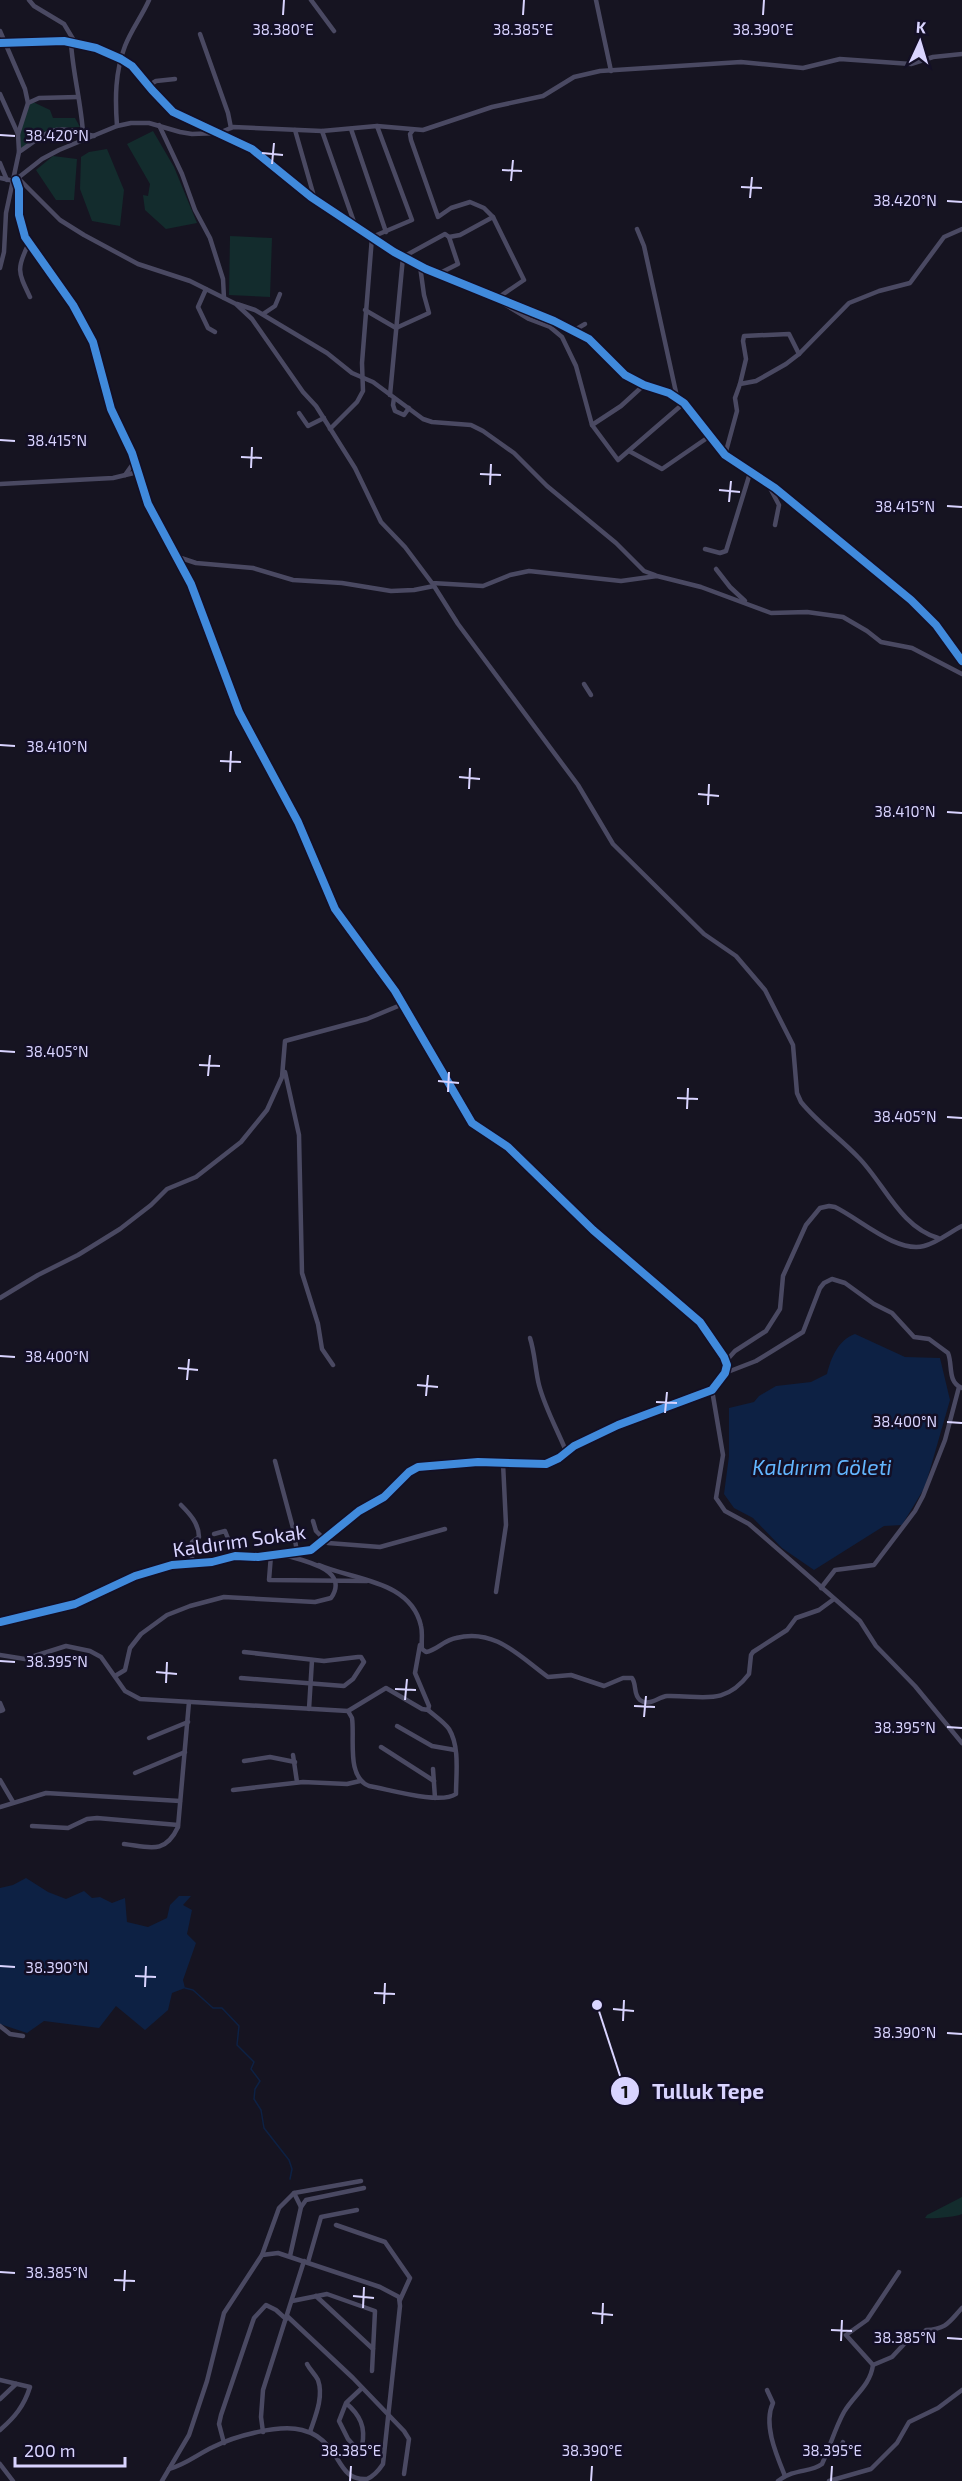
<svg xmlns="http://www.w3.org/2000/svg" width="962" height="2481" font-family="'Exo 2',sans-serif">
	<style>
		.green { fill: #132c2d }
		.water { fill: #0d2144 }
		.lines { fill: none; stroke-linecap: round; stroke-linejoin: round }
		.stream { stroke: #0d2144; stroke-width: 1.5 }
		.minor-tunnel { stroke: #333142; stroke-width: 4.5; stroke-dasharray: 4.5 2; stroke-linecap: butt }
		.minor { stroke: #4a4962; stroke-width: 4.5 }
		.cycleway-casing { stroke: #130f26; stroke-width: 11 }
		.cycleway { stroke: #408adc; stroke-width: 8 }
		.ticks { fill: none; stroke: #d9d4ff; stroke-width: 2 }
		.labels { text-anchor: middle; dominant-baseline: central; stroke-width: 5; stroke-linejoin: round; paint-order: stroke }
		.street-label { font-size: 20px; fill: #d9d4ff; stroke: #130f26 }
		.water-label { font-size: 21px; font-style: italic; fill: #62b6ff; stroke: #130f26 }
		.ticks-label { font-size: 15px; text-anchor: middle; fill: #d9d4ff; stroke: #130f26; stroke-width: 5; stroke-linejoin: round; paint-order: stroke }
		.leader { fill: none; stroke: #d9d4ff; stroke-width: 2 }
		.callout-dot { fill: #d9d4ff; stroke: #130f26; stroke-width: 2 }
		.mark-label { font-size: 18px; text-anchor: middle; font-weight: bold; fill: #111 }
		.callout-label { font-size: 21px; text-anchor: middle; font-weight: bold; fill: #d9d4ff; stroke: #130f26; stroke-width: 5; stroke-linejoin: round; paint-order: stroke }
	</style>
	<rect width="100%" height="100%" fill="#161421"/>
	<!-- green -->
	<g class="green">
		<path d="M 33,102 L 50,110 L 53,118 L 75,118 L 80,127 C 52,128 39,128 21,151 L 18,134 L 28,103 Z"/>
		<polygon points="153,131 174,167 197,223 166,229 145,210 143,195 148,196 150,184 127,144"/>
		<polygon points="107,149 124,190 120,226 92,221 80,189 81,157 89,152"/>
		<polygon points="53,156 77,159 74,200 56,200 36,170"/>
		<polygon points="230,236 272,238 270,297 229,295"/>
		<path d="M 962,2197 L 962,2214 C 956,2217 931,2219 925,2218 L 927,2215 Z"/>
	</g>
	<!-- water -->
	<g class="water">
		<path d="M 855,1334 L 905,1357 L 940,1358 L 950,1400 L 925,1487 L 902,1525 L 884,1526 L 814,1570 L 782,1548 L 753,1518 L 734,1508 L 724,1494 L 729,1456 L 729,1408 L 754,1402 L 759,1396 L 776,1386 L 811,1382 L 827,1374 C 831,1358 838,1340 855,1334 Z"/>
		<polygon points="26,1878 48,1892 66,1899 84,1891 92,1898 100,1897 112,1903 125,1898 127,1922 148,1927 167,1918 170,1905 179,1896 191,1896 183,1905 192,1910 187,1934 196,1943 183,1980 185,1988 172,1993 168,2010 145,2030 116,2006 99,2028 44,2021 27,2033 0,2024 0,1888 13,1885"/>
	</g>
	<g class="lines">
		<!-- stream -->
		<polyline class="stream" points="185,1988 193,1990 213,2008 222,2008 239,2026 237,2045 254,2062 251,2069 260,2081 255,2089 254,2099 261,2110 264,2128 289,2160 292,2169 290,2179"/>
		<!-- minor-tunnel -->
		<polyline class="minor-tunnel" points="352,932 380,968"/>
		<!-- minor -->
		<g class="minor">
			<polyline points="29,0 34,6 64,24 76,44"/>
			<polyline points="311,0 334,31"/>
			<polyline points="596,0 611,71"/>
			<polyline points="0,31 25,89 28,103 18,134 19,152 6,213 4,252 0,268"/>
			<polyline points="200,34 228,113 231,128"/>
			<polyline points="0,43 64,41 96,48 121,59 132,66 152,90 173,112 252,149 311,197 394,252 426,269 554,321 589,339 625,375 644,385 669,393 684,403 725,455 775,488 911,600 936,625 962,661"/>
			<path d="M 71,43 C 73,74 81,102 83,133"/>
			<polyline points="148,86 156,81 175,79"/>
			<polyline points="0,94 18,134"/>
			<polyline points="28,103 39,98 78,97"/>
			<polyline points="159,125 182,174 195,210 210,238 223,279 224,298"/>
			<path d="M 117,126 C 115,99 115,72 125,46 C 131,30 142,16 149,0"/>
			<polyline points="351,129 386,232"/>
			<polyline points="295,130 315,200"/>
			<polyline points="413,130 410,134 411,140 438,217 451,208 470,202 484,208 493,217 524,280 496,299 529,319 550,327 562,337 576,366 592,425 618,460 684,403"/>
			<polyline points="322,131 355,225"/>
			<path d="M 19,152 C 54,128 51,124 94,136"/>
			<polyline points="0,163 7,180"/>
			<polyline points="0,178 14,181 42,159 59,150 117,126 131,123 149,123 180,132 192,134 219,133 233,127 322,131 377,126 423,130 492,107 543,96 574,77 600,71 741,62 803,68 840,59 911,64 933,57 962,54"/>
			<polyline points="19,179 60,220 84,235 138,264 190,281 236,304 252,319 303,392 316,406 355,468 381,522 405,547 432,583 483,586 510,575 529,571 621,581 657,576 701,587 771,613 807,612 843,617 867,631 881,642 912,648 962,674"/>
			<polyline points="16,180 19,189 19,215 25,237 73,305 93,342 111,409 132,453 144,496 191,584 239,712 298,822 335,909 352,932"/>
			<polyline points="637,229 644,246 677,397"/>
			<path d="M 29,243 C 16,269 18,272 30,297"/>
			<polyline points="438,274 458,264 449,237"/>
			<polyline points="206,289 198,307 208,328 215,332"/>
			<polyline points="237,304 255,310 327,353 352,373 373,382 423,419 432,422 471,425 483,431 514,453 547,486 616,543 644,571 655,575"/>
			<polyline points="365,310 396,328 429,313 424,295 420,266"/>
			<polyline points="263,314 275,306 280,294"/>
			<polyline points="573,331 585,324"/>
			<polyline points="740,384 746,359 743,341 744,336 789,334 799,354"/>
			<polyline points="390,395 403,257 445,234 449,237 460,235 493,217"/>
			<polyline points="394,398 393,405 395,411 404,415 409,408"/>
			<polyline points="299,413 308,426 324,418"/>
			<polyline points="592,425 621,406 644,385"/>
			<polyline points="330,429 357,402 363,391 362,363 372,237 412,220 377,126"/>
			<polyline points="629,451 662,469 710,436"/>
			<polyline points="725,455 737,411 735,398 740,384 756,381 786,364 799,354 849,303 879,291 910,283 944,237 962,229"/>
			<polyline points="125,475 135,461"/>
			<polyline points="0,484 113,478 138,472"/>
			<polyline points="769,486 779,505 775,525"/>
			<polyline points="705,549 720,553 726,551 750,473"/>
			<polyline points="178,557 196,563 253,568 293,580 342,583 391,591 414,590 434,586 433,584"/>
			<polyline points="716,569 730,587 745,601"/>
			<path d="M 434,586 L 458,624 L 578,785 L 613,844 L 704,934 L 736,956 L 765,990 L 793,1045 L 797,1093 L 801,1102 C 818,1123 840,1138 858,1157 C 884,1183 900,1227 938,1238"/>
			<polyline points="584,684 591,695"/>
			<polyline points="285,1072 299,1135 302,1273 318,1324 322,1349 333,1365"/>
			<polyline points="0,1298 38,1275 78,1255 120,1229 151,1205 167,1189 196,1177 241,1142 267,1110 282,1077 285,1041 367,1019 403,1004"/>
			<path d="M 530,1338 C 535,1353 535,1369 539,1385 C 545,1408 557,1429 566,1451"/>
			<path d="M 726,1361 L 735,1351 L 766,1331 L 780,1309 L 783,1276 L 806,1225 L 820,1208 L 829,1206 L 835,1207 C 860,1219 896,1253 924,1246 C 937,1243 950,1232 962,1226"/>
			<path d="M 725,1373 L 756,1361 L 803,1332 L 820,1288 L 824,1283 L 832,1279 L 845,1283 L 874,1304 L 892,1313 L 914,1337 L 929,1339 L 948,1353 C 953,1365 947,1382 962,1388"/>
			<polyline points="712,1390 723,1455 716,1498 725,1511 749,1524 860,1621 876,1646 915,1686 962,1743"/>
			<polyline points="275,1461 293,1528 297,1552"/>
			<path d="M 181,1505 C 190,1514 199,1524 199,1537 L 192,1542 L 192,1562"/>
			<polyline points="313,1521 316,1531 328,1543 380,1547 445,1529"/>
			<polyline points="214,1534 225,1531 235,1556"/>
			<polyline points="271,1555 269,1580 367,1581"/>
			<path d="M 319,1565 C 353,1580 411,1580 421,1626 C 423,1634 421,1641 422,1649 L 426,1652 C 437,1650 444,1640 456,1638 C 495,1628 519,1656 548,1677 L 571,1675 L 604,1686 L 623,1678 L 632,1678 C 637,1685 633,1694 640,1700 C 649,1707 658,1697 667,1696 C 702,1695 724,1707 749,1674 L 751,1655 L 753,1652 L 787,1630 L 796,1618 L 819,1610 L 834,1599"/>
			<polyline points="821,1588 835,1570 874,1565 915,1511 923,1496 945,1440 959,1387"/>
			<polyline points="496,1592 506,1525 503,1463"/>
			<path d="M 0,1622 L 75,1604 L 135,1576 L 172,1565 L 212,1562 L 235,1556 L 258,1557 L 311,1550 L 359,1511 L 384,1497 L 409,1472 L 418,1467 L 478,1462 L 546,1464 C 561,1459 571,1446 585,1439 C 624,1420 666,1407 707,1393 L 717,1386 L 725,1373 L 727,1365 L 720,1347 L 706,1330 L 669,1294 L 593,1230 L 508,1147 L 472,1123 L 380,968"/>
			<polyline points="0,1655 25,1659 66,1646 90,1651 101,1657 125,1691 140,1699 348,1711 386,1688 422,1709 428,1710 429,1706 415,1673 420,1645"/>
			<path d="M 115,1676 L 125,1670 L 130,1648 L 141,1634 L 167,1615 L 190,1606 L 224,1597 L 315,1602 L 331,1598 C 351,1569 301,1560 284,1555"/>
			<polyline points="241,1678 344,1686 353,1679 364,1662 361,1657 358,1657 324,1661 244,1652"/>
			<polyline points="0,1703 3,1710 0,1711"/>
			<polyline points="309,1709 312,1660"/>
			<path d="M 348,1711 L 352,1718 C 355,1738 346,1777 369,1786 C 388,1789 440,1805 456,1794 C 456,1774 460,1747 449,1729 C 444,1722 435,1716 428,1710"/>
			<polyline points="397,1726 432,1746 455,1750"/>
			<polyline points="149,1738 188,1722"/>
			<polyline points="381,1747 434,1781"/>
			<polyline points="293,1755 297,1782"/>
			<polyline points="244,1761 270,1757 295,1762"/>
			<polyline points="433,1769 435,1798"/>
			<polyline points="135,1773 185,1752"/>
			<polyline points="0,1780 13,1802"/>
			<polyline points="233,1790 303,1782 347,1784 360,1781"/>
			<polyline points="0,1807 46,1793 180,1801"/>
			<polyline points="32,1826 68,1828 87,1819 97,1818 178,1825"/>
			<path d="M 124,1844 C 149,1847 165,1855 178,1827 L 189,1702"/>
			<polyline points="0,2026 10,2034 23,2036"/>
			<polyline points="294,2193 301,2207"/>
			<polyline points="336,2225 385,2242 410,2278 400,2300"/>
			<polyline points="290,2256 301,2207 306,2200 364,2188"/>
			<polyline points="308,2262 321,2217 357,2210"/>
			<polyline points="316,2296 373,2349"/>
			<polyline points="292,2301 327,2294 375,2311 372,2371"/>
			<polyline points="287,2316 353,2378 404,2431 409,2439 404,2474"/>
			<path d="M 307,2364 C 310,2370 315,2374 318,2380 C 324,2397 315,2417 310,2432"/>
			<path d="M 873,2365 L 892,2357 L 906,2342 L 919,2337 L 926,2330 C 947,2329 949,2322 962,2308"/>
			<path d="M 0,2380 L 30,2387 C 24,2406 15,2417 0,2430"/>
			<path d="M 767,2390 L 773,2403 C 763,2424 776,2454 785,2476"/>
			<polyline points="0,2399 16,2384"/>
			<path d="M 346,2403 C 360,2415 366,2427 362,2446 L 356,2448 L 348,2439 L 339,2421 L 346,2403 L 362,2388"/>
			<polyline points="263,2432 261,2417 263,2390 304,2261"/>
			<polyline points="224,2443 219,2424 221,2415 254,2318 266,2305 276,2310 286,2319"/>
			<polyline points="828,2450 841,2447 843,2442"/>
			<polyline points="0,2464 13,2481"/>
			<path d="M 169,2469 C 185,2465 198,2454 213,2447 C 235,2436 279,2424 302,2430 C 314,2433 321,2438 329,2447 C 340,2458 343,2481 367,2479 C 374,2476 379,2470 383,2464 L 400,2306 L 399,2297 L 380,2287 L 278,2253 L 262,2255"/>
			<polyline points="162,2481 189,2435 207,2381 224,2313 262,2255 279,2208 294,2193 361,2181"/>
			<path d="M 778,2481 C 795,2468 810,2473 822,2464 C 830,2447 835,2428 844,2412 C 854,2395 870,2386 873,2365 L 846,2335 L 867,2320 L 899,2272"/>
			<polyline points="829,2481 871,2469 897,2443 909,2422 938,2408 962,2390"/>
		</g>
		<defs>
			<g id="cycleway">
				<polyline points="0,43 64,41 96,48 121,59 132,66 152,90 173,112 252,149 311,197 394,252 426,269 554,321 589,339 625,375 644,385 669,393 684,403 725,455 775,488 911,600 936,625 962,661"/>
				<polyline points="0,1622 75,1604 135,1576 172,1565 212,1562 235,1556 258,1557 311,1550 359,1511 384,1497 409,1472 418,1467 478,1462 546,1464 559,1458 574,1446 618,1425 712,1390 725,1373 727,1365 724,1357 700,1322 593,1230 508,1147 472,1123 395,991 335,909 298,822 239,712 191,584 148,504 132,453 111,409 93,342 73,305 25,237 19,215 19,189 16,180"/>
			</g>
		</defs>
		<!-- cycleway casing -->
		<use href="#cycleway" class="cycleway-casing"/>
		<!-- cycleway -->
		<use href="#cycleway" class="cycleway"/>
	</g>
	<!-- ticks -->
	<path class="ticks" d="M 283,15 L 284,0M 523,15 L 524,0M 763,15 L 764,0M 0,135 L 15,136M 262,153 L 283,155M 272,164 L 274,143M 502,170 L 522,171M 511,181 L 513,160M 741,187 L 762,188M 750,198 L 752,177M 947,201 L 962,202M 0,440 L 15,441M 241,457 L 262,458M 251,468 L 252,447M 480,474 L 501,475M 490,485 L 491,464M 719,490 L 740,492M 729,502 L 731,481M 947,506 L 962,507M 0,745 L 15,746M 220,761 L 241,762M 230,772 L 231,751M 459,777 L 480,779M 469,789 L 470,768M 698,794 L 719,796M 708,805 L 709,784M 947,812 L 962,813M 0,1051 L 15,1052M 199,1065 L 220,1066M 208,1076 L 210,1055M 438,1081 L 459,1083M 448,1092 L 449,1072M 677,1098 L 698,1099M 687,1109 L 688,1088M 947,1117 L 962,1118M 0,1356 L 15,1357M 178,1368 L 198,1370M 187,1380 L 189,1359M 417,1385 L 438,1387M 426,1396 L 428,1375M 656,1402 L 677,1403M 665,1413 L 667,1392M 947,1422 L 962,1423M 0,1661 L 15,1662M 156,1672 L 177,1674M 166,1683 L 167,1662M 395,1689 L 416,1690M 405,1700 L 407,1679M 634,1706 L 655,1707M 644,1717 L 646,1696M 947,1727 L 962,1728M 0,1966 L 15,1967M 135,1976 L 156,1977M 145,1987 L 146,1966M 374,1993 L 395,1994M 384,2004 L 385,1983M 613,2009 L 634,2011M 623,2021 L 624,2000M 947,2033 L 962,2034M 0,2272 L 15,2273M 114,2280 L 135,2281M 124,2291 L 125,2270M 353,2296 L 374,2298M 363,2308 L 364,2287M 592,2313 L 613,2315M 602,2324 L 603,2303M 831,2330 L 852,2331M 947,2338 L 962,2339M 841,2341 L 842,2320M 350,2481 L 351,2466M 591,2481 L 592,2466M 831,2481 L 832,2466"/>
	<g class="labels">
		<!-- street labels -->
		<g class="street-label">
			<text transform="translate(239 1540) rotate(-8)">Kaldırım Sokak</text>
		</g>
		<!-- water labels -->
		<g class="water-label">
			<text x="822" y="1466">Kaldırım Göleti</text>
		</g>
	</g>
	<g class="ticks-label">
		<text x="283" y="35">38.380°E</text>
		<text x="523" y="35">38.385°E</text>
		<text x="763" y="35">38.390°E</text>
		<text x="57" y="141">38.420°N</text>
		<text x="905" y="206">38.420°N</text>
		<text x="57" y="446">38.415°N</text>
		<text x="905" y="512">38.415°N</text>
		<text x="57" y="752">38.410°N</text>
		<text x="905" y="817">38.410°N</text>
		<text x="57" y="1057">38.405°N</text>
		<text x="905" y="1122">38.405°N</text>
		<text x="57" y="1362">38.400°N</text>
		<text x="905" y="1427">38.400°N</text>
		<text x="57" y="1667">38.395°N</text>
		<text x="905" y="1733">38.395°N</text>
		<text x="57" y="1973">38.390°N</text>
		<text x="905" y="2038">38.390°N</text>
		<text x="57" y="2278">38.385°N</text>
		<text x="905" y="2343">38.385°N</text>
		<text x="351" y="2456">38.385°E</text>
		<text x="592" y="2456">38.390°E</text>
		<text x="832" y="2456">38.395°E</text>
	</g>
	<!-- callouts -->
	<path class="leader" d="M597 2005L625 2091"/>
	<g class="callout-dot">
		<circle cx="597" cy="2005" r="6"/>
		<circle cx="625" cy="2091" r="15"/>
	</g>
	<g class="mark-label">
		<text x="625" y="2098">1</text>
	</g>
	<g class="callout-label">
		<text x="708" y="2099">Tulluk Tepe</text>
	</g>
	<!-- north arrow -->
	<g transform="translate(920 42) rotate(4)" stroke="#130f26" stroke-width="4.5" paint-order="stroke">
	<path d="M0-4.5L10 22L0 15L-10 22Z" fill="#d9d4ff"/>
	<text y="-9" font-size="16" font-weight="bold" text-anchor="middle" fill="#d9d4ff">K</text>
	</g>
	<!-- scale -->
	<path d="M15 2457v9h110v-9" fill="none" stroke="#d9d4ff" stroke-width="3"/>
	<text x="24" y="2457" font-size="18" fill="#d9d4ff" stroke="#130f26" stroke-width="4.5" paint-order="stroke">200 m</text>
</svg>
